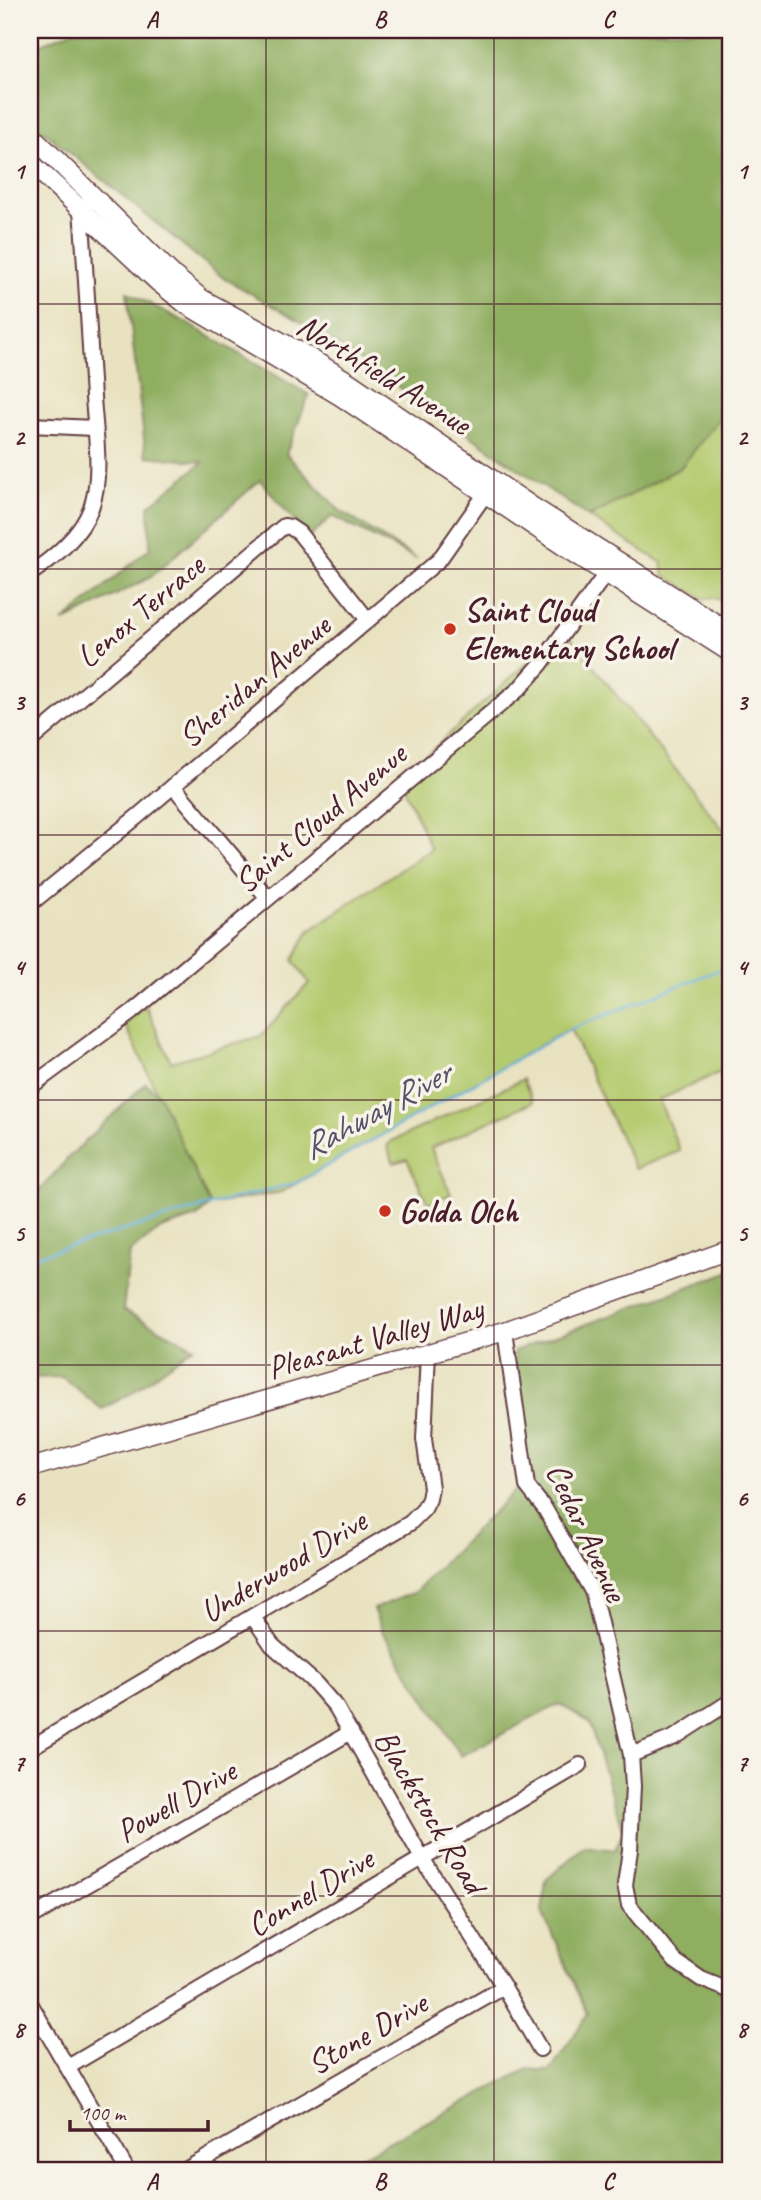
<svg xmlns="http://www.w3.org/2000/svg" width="761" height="2200" font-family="Caveat,sans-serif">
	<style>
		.green { fill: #b4ca6e; stroke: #7f744c; stroke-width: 2 }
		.forest { fill: #8fae61; stroke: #6c6646; stroke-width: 2 }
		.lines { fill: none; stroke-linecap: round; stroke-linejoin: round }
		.stream { stroke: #68b2e0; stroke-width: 2.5 }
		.minor-casing { stroke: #623c41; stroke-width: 18 }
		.major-casing { stroke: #623c41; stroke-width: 21 }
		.minor { stroke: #fff; stroke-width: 14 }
		.major { stroke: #fff; stroke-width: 18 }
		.grid { fill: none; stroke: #4a1f2b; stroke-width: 2; stroke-opacity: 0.55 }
		.poi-dot { fill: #c8321e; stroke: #f7f3e8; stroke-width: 2.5 }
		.labels { text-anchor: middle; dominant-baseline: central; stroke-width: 7; stroke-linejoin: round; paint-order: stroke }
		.street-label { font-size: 33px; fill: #4a1f2b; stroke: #f7f3e8 }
		.poi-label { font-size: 33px; font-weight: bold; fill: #4a1f2b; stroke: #f7f3e8; text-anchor: start }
		.water-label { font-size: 35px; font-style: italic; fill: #54526a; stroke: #f7f3e8 }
		.neatline { fill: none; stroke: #4a1f2b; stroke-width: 2.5 }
		.grid-label { font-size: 23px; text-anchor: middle; font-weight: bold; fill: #4a1f2b }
	</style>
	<rect width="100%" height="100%" fill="#f7f3e8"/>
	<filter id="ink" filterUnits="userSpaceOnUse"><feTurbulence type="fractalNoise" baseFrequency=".0143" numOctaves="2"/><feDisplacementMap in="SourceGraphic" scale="14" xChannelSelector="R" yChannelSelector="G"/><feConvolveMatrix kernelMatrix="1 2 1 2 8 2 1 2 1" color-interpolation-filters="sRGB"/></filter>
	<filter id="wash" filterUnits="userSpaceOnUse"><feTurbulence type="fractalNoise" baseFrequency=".00686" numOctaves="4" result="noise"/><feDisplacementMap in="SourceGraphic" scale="28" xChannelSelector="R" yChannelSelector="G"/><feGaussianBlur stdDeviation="1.57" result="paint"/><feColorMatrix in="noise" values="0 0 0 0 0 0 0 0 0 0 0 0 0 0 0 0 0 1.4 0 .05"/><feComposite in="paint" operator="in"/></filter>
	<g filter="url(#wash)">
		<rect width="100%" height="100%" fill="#e8e2c0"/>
		<!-- green -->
		<g class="green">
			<polygon points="731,404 731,607 716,598 704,599 664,575 662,563 589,517 680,468"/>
			<polygon points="564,629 722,828 731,832 731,1067 659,1100 680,1151 635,1169 570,1029 281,1192 210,1205 125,1024 146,1006 171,1062 261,1036 309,983 293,960 309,931 431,849 400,779"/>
			<polygon points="523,1079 533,1102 431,1148 451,1194 428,1204 407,1159 394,1163 387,1147 390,1142"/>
		</g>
		<!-- forest -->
		<g class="forest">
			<polygon points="74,30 731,30 731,404 680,468 589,517 317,331 222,277 30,120 30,49"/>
			<polygon points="127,292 183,321 309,395 286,454 339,510 417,559 332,516 309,538 260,480 151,577 63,622 150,548 149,506 203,462 146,456"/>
			<polygon points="146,1083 160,1097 210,1205 197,1217 161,1229 130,1252 123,1310 194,1347 130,1394 102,1409 62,1377 30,1378 30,1201 70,1156"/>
			<polygon points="731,1271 731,2170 335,2170 528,2069 550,2071 588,2014 542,1912 546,1880 584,1846 615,1850 623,1832 589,1722 559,1704 461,1756 382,1631 373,1609 415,1592 524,1481 514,1351"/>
		</g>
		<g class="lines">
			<!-- stream -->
			<polyline class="stream" points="30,1258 210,1205 296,1183 571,1029 731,965"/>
		</g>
	</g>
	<g filter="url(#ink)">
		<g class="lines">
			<defs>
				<g id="minor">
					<polyline points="30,425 94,428"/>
					<path d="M 30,574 C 53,558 81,536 91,508 C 103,474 95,432 93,397 C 89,334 86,272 81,210 L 94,197"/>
					<polyline points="30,741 284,526 290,527 299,533 368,620"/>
					<polyline points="173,786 268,898"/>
					<polyline points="30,904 138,816 439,560 491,486"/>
					<polyline points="30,1087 132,1012 519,689 541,664 612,565"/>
					<polyline points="505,1331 527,1486 545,1509 593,1593 631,1755 633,1786 630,1850 625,1885 629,1905 675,1961 701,1979 731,1991"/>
					<polyline points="253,1617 272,1645 315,1683 336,1707 422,1858 504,1987 540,2049"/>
					<polyline points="30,1748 410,1523 424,1509 429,1499 431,1488 424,1439 428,1353"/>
					<polyline points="631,1755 675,1737 731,1701"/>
					<polyline points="30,1918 351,1732"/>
					<polyline points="30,2003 127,2170"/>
					<polyline points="68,2067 580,1765"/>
					<polyline points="185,2170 504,1987"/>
				</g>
				<g id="major">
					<polyline points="30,134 173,275 202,299 300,352 349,382 530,505 731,633"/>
					<polyline points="30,162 158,282 187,305 340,396 571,551 731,653"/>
					<polyline points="30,1468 505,1331 731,1249"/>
				</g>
			</defs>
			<!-- minor casing -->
			<use href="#minor" class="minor-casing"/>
			<!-- major casing -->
			<use href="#major" class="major-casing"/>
			<!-- minor -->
			<use href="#minor" class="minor"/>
			<!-- major -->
			<use href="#major" class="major"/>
		</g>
	</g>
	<!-- grid -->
	<path class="grid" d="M 266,30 L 266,2170M 494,30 L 494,2170M 30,304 L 731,304M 30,569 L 731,569M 30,835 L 731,835M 30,1100 L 731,1100M 30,1365 L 731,1365M 30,1631 L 731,1631M 30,1896 L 731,1896"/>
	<!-- markers -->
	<g class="poi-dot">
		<circle cx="450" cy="629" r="7"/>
		<circle cx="385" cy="1211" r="7"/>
	</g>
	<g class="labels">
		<!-- street labels -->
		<g class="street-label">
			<text transform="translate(384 374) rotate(32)">Northfield Avenue</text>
			<text transform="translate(140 611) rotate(-40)">Lenox Terrace</text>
			<text transform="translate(254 681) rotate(-40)">Sheridan Avenue</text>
			<text transform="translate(320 818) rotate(-40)">Saint Cloud Avenue</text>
			<text transform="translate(375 1338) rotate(-16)">Pleasant Valley Way</text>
			<text transform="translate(587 1532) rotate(65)">Cedar Avenue</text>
			<text transform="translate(283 1566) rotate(-31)">Underwood Drive</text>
			<text transform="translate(176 1801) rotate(-30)">Powell Drive</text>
			<text transform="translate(430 1811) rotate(59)">Blackstock Road</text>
			<text transform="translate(310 1892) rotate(-31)">Connel Drive</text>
			<text transform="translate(367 2033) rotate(-30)">Stone Drive</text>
		</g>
		<!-- poi labels -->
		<g class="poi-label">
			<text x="464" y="610">Saint Cloud<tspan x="464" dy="38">Elementary School</tspan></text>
			<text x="399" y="1211">Golda Olch</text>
		</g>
		<!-- water labels -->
		<g class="water-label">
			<text transform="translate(376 1110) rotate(-29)">Rahway River</text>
		</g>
	</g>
	<!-- margin -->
	<rect width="761" height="2200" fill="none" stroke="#f7f3e8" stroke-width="77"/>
	<!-- scale -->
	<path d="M70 2120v10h138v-10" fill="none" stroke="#4a1f2b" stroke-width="3.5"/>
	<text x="80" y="2120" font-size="21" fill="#4a1f2b" stroke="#f7f3e8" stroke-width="5" paint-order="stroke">100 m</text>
	<rect x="38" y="38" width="684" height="2124" class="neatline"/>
	<g class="grid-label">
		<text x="152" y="27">A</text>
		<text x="380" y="27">B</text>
		<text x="608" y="27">C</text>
		<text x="19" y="179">1</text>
		<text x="742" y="179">1</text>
		<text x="19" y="445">2</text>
		<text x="742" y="445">2</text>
		<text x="19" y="710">3</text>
		<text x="742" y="710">3</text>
		<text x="19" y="975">4</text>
		<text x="742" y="975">4</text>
		<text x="19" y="1241">5</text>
		<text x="742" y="1241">5</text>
		<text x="19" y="1506">6</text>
		<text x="742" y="1506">6</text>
		<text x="19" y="1771">7</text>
		<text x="742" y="1771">7</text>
		<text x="19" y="2037">8</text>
		<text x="742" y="2037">8</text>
		<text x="152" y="2189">A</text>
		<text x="380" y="2189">B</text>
		<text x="608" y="2189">C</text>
	</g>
</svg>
